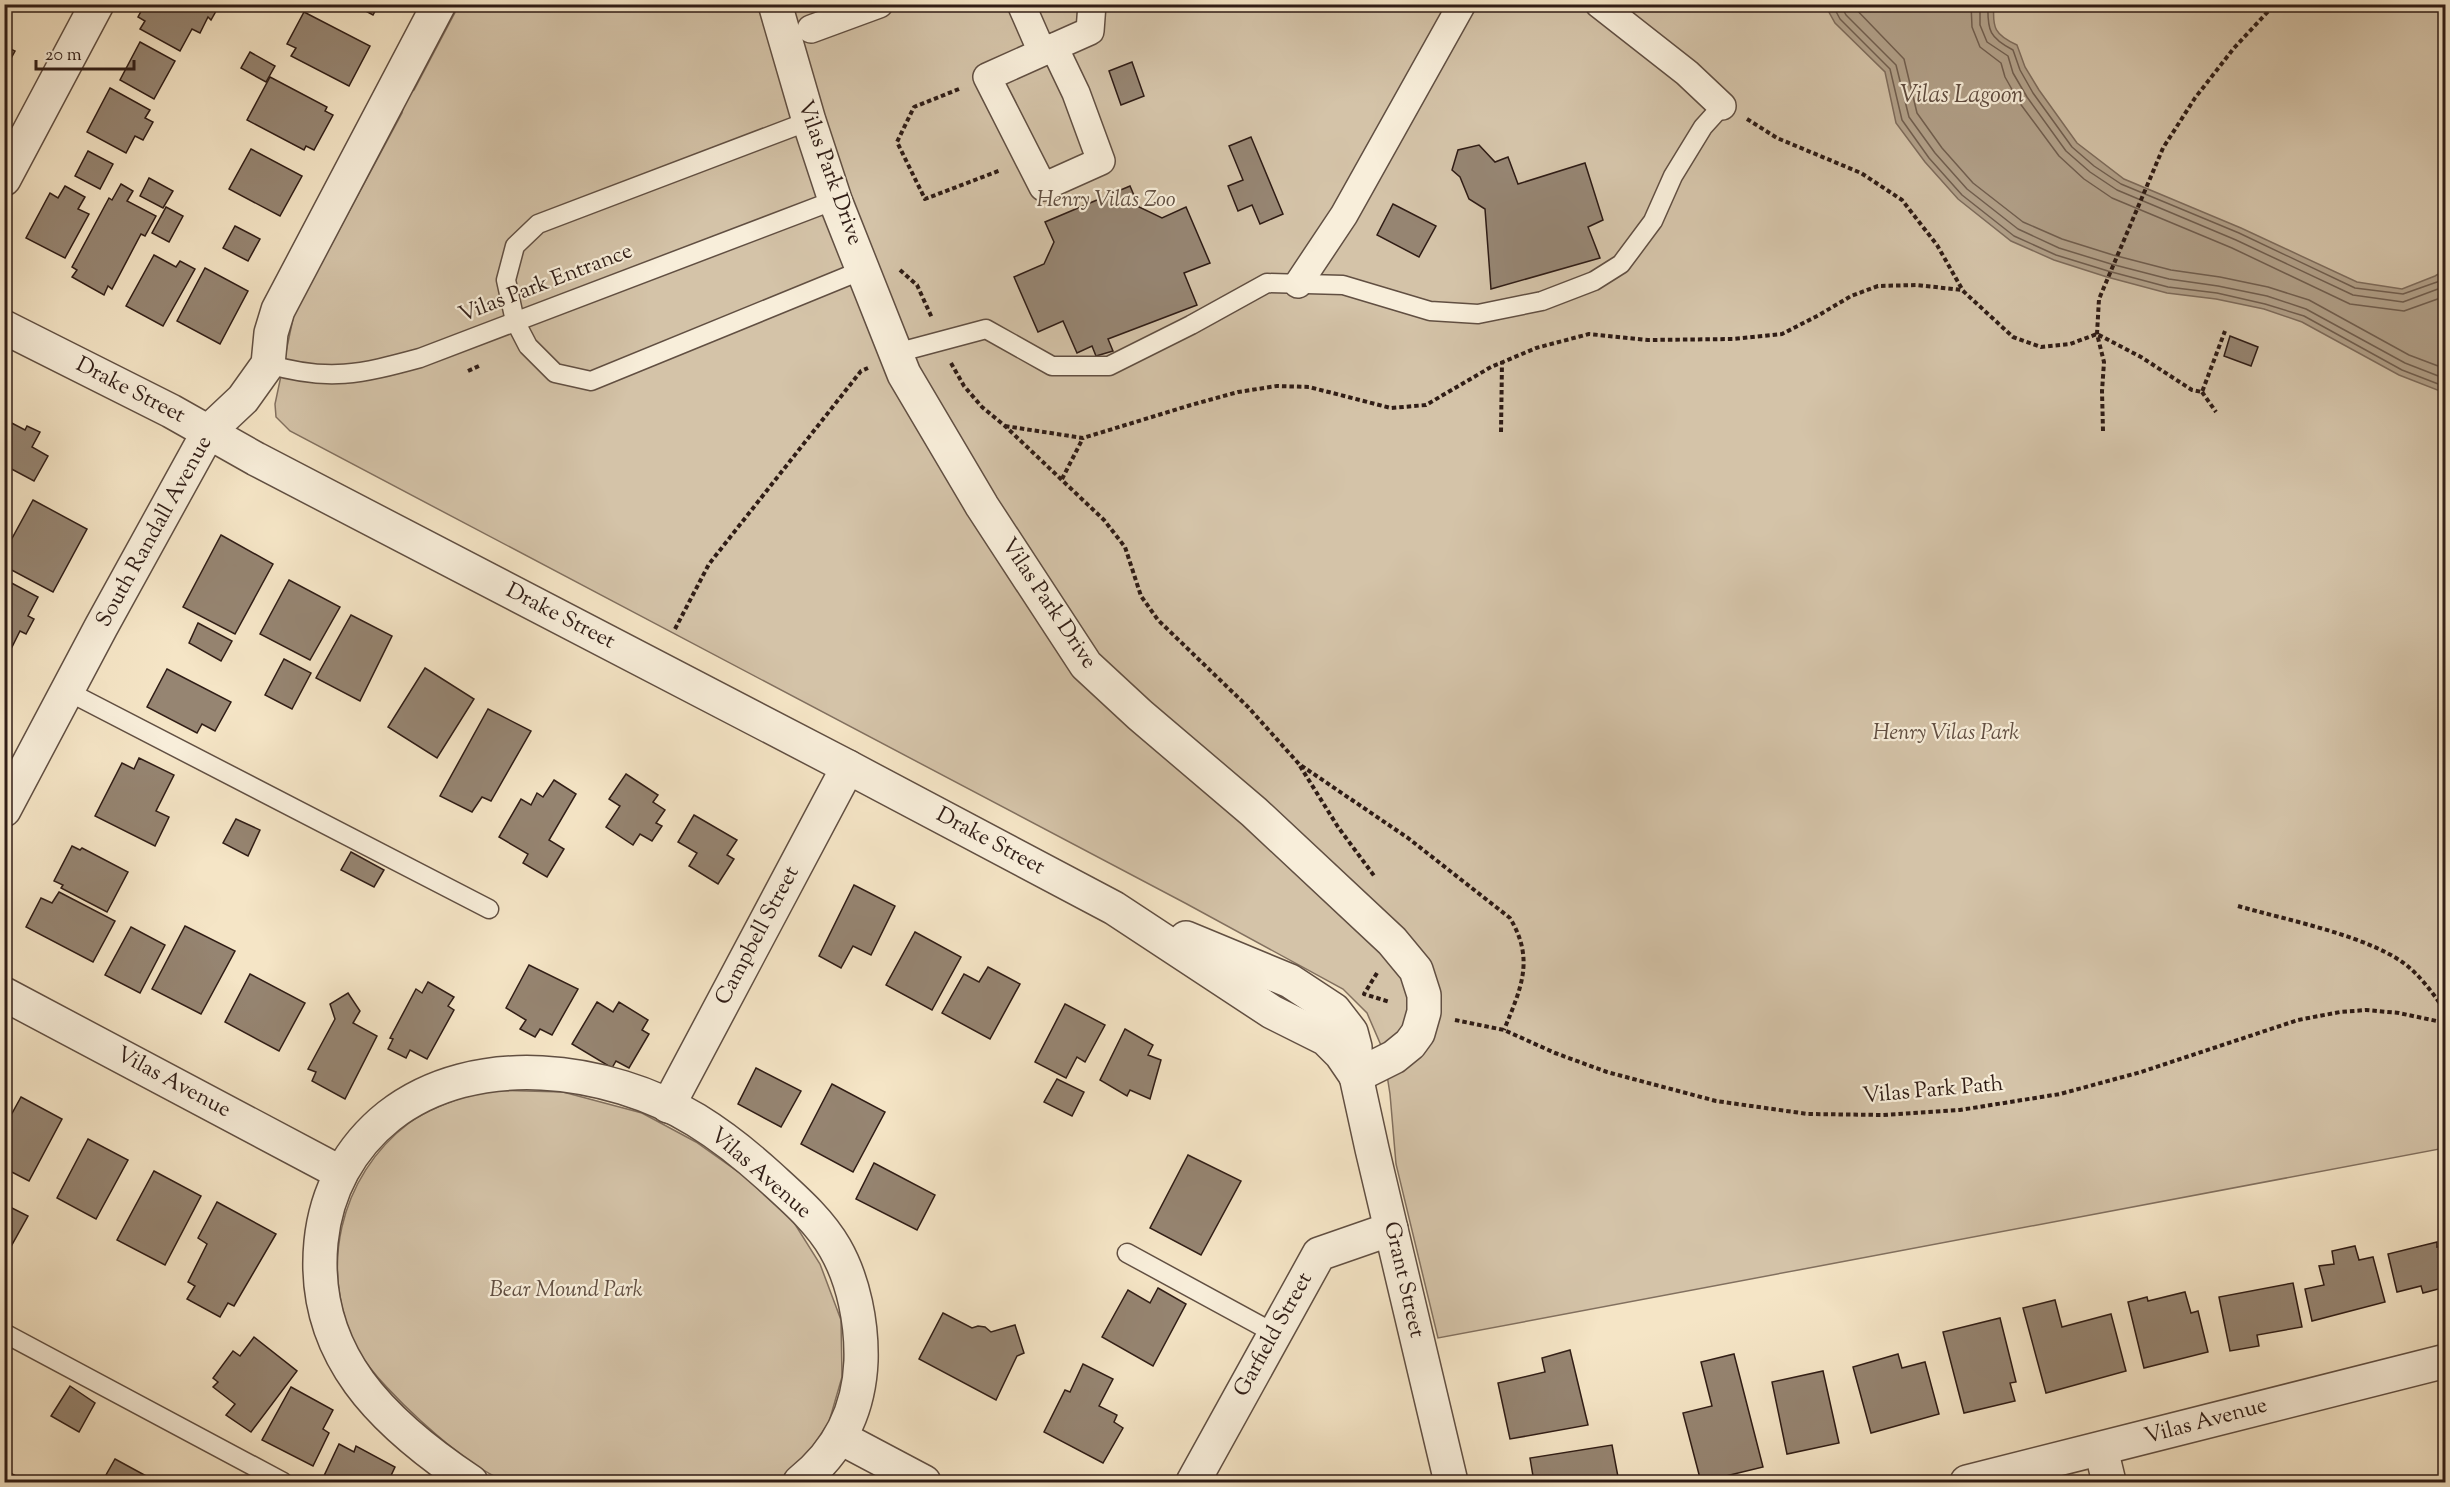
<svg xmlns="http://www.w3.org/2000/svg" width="2450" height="1487" font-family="'Sorts Mill Goudy',serif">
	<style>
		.green { fill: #d4c3a8; stroke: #82705f; stroke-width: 1.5 }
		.water { fill: #b2a18a; stroke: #7e6c5c; stroke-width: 1.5 }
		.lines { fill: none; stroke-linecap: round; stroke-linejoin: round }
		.shore { stroke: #715f50; stroke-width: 1.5 }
		.building { fill: #968572; stroke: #301d16; stroke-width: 1.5 }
		.service-casing { stroke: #614f42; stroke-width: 21 }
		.pedestrian-casing { stroke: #614f42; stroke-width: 30 }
		.minor-casing { stroke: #614f42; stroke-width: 36 }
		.path { stroke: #301d16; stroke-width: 4; stroke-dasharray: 4.5 3; stroke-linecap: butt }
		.service { stroke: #f8eeda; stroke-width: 18 }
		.pedestrian { stroke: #f8eeda; stroke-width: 27 }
		.minor { stroke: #f8eeda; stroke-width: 33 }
		.labels { text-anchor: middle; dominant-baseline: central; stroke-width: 4.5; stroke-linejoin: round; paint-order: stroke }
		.street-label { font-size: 22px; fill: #301d16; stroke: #f8eeda }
		.park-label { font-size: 22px; font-style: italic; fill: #614f42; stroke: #f8eeda }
		.water-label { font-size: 24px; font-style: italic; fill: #5e4b3f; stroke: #f8eeda }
	</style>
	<rect width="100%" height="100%" fill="#f5e5c6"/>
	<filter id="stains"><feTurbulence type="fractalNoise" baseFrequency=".00333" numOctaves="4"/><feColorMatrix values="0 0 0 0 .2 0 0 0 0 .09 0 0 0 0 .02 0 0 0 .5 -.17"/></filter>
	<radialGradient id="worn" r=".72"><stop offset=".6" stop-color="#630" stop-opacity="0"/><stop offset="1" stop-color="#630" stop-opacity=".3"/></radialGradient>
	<!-- green -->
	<g class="green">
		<polygon points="459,5 2445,5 2445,1148 1438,1338 1396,1164 1390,1094 1383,1050 1367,1013 1343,989 1185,903 290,431 276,417 275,404 294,314 402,113 406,95 414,90"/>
		<path d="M 484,1090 L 563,1092 L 642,1113 L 696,1142 L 744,1176 L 793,1221 L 820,1264 L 841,1320 L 842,1377 L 829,1422 L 807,1455 L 778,1482 C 711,1482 645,1482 578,1482 C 560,1482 521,1486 506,1481 C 480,1473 442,1440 421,1421 C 401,1403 371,1373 358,1350 C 317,1272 339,1176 409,1123 C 431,1107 459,1099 484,1090 Z"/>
	</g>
	<!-- water -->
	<path class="water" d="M 1825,5 L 1994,5 C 1992,28 1995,35 2017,45 L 2025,67 L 2039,90 L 2077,143 L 2124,179 L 2241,228 L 2357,282 L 2402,289 L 2435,276 L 2445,270 L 2445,393 L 2399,375 L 2302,322 L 2264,309 L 2216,299 L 2167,293 L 2107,277 L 2054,260 L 2011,241 L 1958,199 L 1925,162 L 1896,123 L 1885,72 L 1835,23 Z"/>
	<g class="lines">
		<!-- shore -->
		<g class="shore">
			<polyline points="1832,4 1840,19 1890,69 1902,120 1929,158 1962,195 2014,236 2056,255 2108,271 2168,287 2217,293 2265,304 2304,316 2402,370 2446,387"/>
			<polyline points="1840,4 1846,15 1896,65 1909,117 1935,153 1967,189 2018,229 2059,248 2111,264 2169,279 2218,286 2267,296 2306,309 2405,363 2446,379"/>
			<polyline points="1851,4 1904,59 1917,113 1942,148 1973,183 2023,222 2062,239 2113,255 2171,270 2220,277 2268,287 2309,300 2409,355 2446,369"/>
			<polyline points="1971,4 1972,27 1980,47 2001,63 2005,77 2019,102 2059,156 2084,179 2112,198 2232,248 2350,304 2404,311 2446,296"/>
			<polyline points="1980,4 1980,25 1987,42 2008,56 2013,73 2027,97 2066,151 2090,172 2117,190 2236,240 2353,295 2403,302 2446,286"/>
			<path d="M 1988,4 C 1987,31 1990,38 2013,50 L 2020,70 L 2033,93 L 2072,147 L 2094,166 L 2121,184 L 2239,233 L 2355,288 L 2403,294 L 2437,282 L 2446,277"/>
		</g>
	</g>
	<!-- building -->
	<g class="building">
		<polygon points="145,4 220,4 211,20 208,17 200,33 192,29 180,51 140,29 145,21 138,17"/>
		<polygon points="353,4 379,4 373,15"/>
		<polygon points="304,12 370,46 349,86 291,56 296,48 287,44"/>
		<polygon points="140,42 175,61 154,99 120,80"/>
		<polygon points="4,46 15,51 4,71"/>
		<polygon points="250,52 275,66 266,82 241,68"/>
		<polygon points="1132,62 1144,96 1121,105 1109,71"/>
		<polygon points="270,77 327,107 325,111 333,115 314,150 306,146 304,150 247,120"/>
		<polygon points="110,88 150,110 145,118 153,122 143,140 135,136 126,153 87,132"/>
		<polygon points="1251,137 1283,214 1260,224 1252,205 1238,211 1228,186 1243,180 1229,146"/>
		<polygon points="1479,145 1495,162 1508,157 1518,184 1585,163 1603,220 1588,227 1600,258 1491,289 1485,209 1469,199 1460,177 1452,170 1458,150"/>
		<polygon points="251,149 302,176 280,216 229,189"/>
		<polygon points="88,151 113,164 100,189 75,176"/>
		<polygon points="149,178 173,191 163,208 140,196"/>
		<polygon points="121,184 133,191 127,201 156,216 145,236 141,234 112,289 108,286 104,295 72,277 77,270 72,267 109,198 112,200"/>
		<polygon points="65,186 85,197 78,209 89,214 65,258 26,238 50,193 58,198"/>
		<polygon points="1130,186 1139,207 1162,218 1186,207 1210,263 1184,273 1197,305 1108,339 1113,351 1096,356 1092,346 1077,353 1063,321 1038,332 1014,277 1044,264 1054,242 1045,222"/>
		<polygon points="1393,204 1436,226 1419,257 1377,235"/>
		<polygon points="166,207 183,216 169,242 152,233"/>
		<polygon points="235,226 260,239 248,261 223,248"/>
		<polygon points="154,255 176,267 180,261 195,269 163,326 126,306"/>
		<polygon points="205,268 248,291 220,344 177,321"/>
		<polygon points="2230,336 2258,347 2251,366 2224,356"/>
		<polygon points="4,419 25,430 27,426 40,432 32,447 48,456 34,481 4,465"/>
		<polygon points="33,500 87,529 53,592 4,566 4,553"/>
		<polygon points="221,535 273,564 235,634 183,607"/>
		<polygon points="4,579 38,597 28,616 34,619 26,634 20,631 11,649 4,646"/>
		<polygon points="289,580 340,607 310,660 260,634"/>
		<polygon points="351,615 392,636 360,701 316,678"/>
		<polygon points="198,623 232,641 221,661 189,643"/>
		<polygon points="284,659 311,673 292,709 265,695"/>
		<polygon points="425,668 474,699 437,758 388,727"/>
		<polygon points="167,669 231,702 215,731 202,724 197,733 147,707"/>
		<polygon points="488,709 531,731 491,801 482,797 472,812 440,796"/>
		<polygon points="139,758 174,775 156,811 169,817 155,846 95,816 122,763 134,769"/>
		<polygon points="626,774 658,795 653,802 665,810 656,823 662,826 652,841 640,834 633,845 606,827 620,806 609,799"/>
		<polygon points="554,780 576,794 549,840 564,849 547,877 523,863 528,854 499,837 521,799 531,805 537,793 543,797"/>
		<polygon points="694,815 737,840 727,855 734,859 718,884 689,866 697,853 678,842"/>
		<polygon points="236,819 260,830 248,856 223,843"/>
		<polygon points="72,846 80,850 82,848 128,872 107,912 61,888 63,885 54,881"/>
		<polygon points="351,852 384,870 374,887 341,870"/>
		<polygon points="854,885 895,906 871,955 853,946 841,968 819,956"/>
		<polygon points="59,892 115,921 93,962 26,927 41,898 52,903"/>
		<polygon points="185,926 235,951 201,1014 152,989"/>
		<polygon points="131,927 165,945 140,993 105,975"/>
		<polygon points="915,932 961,957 932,1010 886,985"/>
		<polygon points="529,965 578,989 552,1035 540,1029 535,1037 520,1029 526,1020 506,1008"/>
		<polygon points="988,967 1020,984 990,1039 942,1013 964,974 979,982"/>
		<polygon points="250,974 305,1003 279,1051 225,1022"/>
		<polygon points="428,982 454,997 448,1006 454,1010 427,1059 410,1050 406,1058 388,1049 393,1039 390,1038 416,989 422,993"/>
		<polygon points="348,993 360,1011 353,1023 377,1036 345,1099 312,1081 316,1072 308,1069 335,1019 330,1004"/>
		<polygon points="597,1002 613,1012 619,1002 648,1020 642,1030 649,1034 629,1068 616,1061 612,1068 572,1044"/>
		<polygon points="1065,1004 1105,1025 1085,1062 1077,1057 1066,1078 1035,1062"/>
		<polygon points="1125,1029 1153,1045 1148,1055 1161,1060 1150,1099 1130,1090 1127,1096 1100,1080"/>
		<polygon points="756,1068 801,1091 781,1127 738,1104"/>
		<polygon points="1057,1079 1084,1092 1072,1116 1044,1102"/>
		<polygon points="832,1084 885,1112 853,1172 801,1144"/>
		<polygon points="21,1097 62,1119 29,1181 4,1168 4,1128"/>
		<polygon points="88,1139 128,1160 96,1219 57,1198"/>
		<polygon points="1188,1155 1241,1181 1201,1255 1150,1228"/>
		<polygon points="874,1163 935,1195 917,1230 856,1199"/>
		<polygon points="154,1171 201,1196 165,1265 117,1240"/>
		<polygon points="217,1202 276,1234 234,1306 228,1303 220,1317 187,1299 195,1286 188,1282 207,1244 198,1238"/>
		<polygon points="4,1204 28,1216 9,1250 4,1248"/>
		<polygon points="2437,1242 2437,1247 2446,1245 2446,1287 2423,1293 2421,1286 2397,1292 2388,1254"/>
		<polygon points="2355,1246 2359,1260 2373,1257 2385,1302 2312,1321 2305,1289 2324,1285 2319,1266 2334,1264 2332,1251"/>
		<polygon points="2293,1283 2302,1327 2257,1335 2259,1346 2230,1351 2219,1297"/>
		<polygon points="1158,1288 1186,1304 1153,1366 1102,1337 1128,1290 1150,1303"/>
		<polygon points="2185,1292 2191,1313 2198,1311 2208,1352 2144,1368 2128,1302 2147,1297 2148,1301"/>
		<polygon points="2055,1300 2062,1327 2111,1314 2126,1371 2046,1393 2023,1308"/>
		<polygon points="943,1313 972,1328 978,1326 985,1327 991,1332 1015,1325 1024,1353 1017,1356 996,1400 919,1359"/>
		<polygon points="2000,1318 2016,1382 2010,1383 2015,1401 1964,1413 1943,1332"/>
		<polygon points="254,1337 297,1371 251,1432 226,1415 235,1404 213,1387 218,1382 213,1378 233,1351 240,1356"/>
		<polygon points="1570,1350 1588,1425 1510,1439 1498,1383 1545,1372 1542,1358"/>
		<polygon points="1734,1354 1763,1467 1701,1482 1683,1413 1712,1406 1701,1362"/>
		<polygon points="1898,1354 1902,1368 1925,1362 1939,1414 1871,1433 1853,1367"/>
		<polygon points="1083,1364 1113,1379 1099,1406 1117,1415 1114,1422 1123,1428 1103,1463 1044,1432 1065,1390 1070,1392"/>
		<polygon points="1823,1371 1839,1443 1787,1454 1772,1382"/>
		<polygon points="70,1386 95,1403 79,1432 51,1416"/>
		<polygon points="291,1387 333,1410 323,1429 329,1433 313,1466 262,1440"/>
		<polygon points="339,1444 354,1452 356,1446 395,1467 388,1482 332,1482 323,1478"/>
		<polygon points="1612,1445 1619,1482 1534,1482 1530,1458"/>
		<polygon points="115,1459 150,1478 147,1482 102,1482"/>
		<polygon points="6,1471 26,1481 25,1482 4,1482"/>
	</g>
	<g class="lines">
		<defs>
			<g id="service">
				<polyline points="809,121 538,224 515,246 506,280 515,321 528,346 555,373 591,381 865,269"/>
				<polyline points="896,353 986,329 1052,366 1109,366 1191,325 1267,283 1343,285 1430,311 1478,314 1542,301 1594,281 1621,264 1653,221 1673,176 1703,127 1722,106"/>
				<path d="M 268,364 C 328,382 361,374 420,358 L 835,200"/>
				<polyline points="67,691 489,909"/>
				<polyline points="1127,1253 1274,1333"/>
				<polyline points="4,1333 283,1482"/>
			</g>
			<g id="pedestrian">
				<polyline points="1021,4 1042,52"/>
				<polyline points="1599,4 1687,73 1722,106"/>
				<polyline points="811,29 879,4"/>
				<polygon points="1054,47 1076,93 1101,161 1043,187 987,77"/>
				<polyline points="1054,47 1090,31 1092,4"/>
				<polyline points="1298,284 1344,215 1462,4"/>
			</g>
			<g id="minor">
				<polyline points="775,4 809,121 835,200 904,374 982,506 1086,665 1140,715 1254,812 1392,941 1416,970 1424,995 1424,1012 1418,1033 1410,1044 1394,1057 1356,1076"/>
				<polyline points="4,179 97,4"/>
				<polyline points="4,327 171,411 256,459 848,767 1114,908 1272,1012 1326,1039 1341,1054 1356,1076"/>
				<polyline points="4,810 101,627 209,431 243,399 268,364 271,333 278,310 439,4"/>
				<polyline points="1186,938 1290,981 1334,1010 1351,1032 1355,1047 1356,1076 1372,1149 1451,1482"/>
				<polyline points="4,994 341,1173"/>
				<polyline points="668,1106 848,767"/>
				<polyline points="841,1438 924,1482"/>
				<polyline points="2101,1449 2109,1482"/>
				<path d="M 471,1482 C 384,1424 310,1355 321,1242 C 326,1191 350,1147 389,1116 C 475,1049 608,1067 696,1120 C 722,1136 747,1156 769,1176 C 793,1198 819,1220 835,1248 C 854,1281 862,1324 861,1361 C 859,1411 839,1451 800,1482"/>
				<polyline points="1193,1482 1319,1254 1391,1229"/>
				<polyline points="1967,1482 2446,1361"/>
			</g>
		</defs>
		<!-- service casing -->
		<use href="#service" class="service-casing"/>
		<!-- pedestrian casing -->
		<use href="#pedestrian" class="pedestrian-casing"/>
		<!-- minor casing -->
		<use href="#minor" class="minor-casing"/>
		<!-- path -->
		<g class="path">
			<polyline points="959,89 914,107 897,142 925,199 1001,170"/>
			<polyline points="1747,119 1777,138 1861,173 1902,200 1937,245 1962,289"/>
			<polyline points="900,270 917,285 932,318"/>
			<path d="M 951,363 L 964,386 L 982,407 L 1005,426 L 1104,520 L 1125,547 L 1141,596 L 1158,620 L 1248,707 L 1299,764 L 1408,838 L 1510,918 C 1535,960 1521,988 1504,1030"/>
			<polyline points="468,371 481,365"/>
			<polyline points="2202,392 2216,412"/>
			<polyline points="1005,426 1083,438 1191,405 1238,392 1277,386 1309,387 1391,408 1426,405 1491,367 1536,348 1589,334 1648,340 1733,339 1782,334 1819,315 1851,296 1878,286 1917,285 1962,290 2013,337 2041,347 2070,344 2097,334 2141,357 2192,390 2202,392 2225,331"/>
			<polyline points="2103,431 2102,391 2104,362 2097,334 2099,299 2163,148 2195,98 2234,48 2275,4"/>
			<polyline points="1501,432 1502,362"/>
			<polyline points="1062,479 1083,438"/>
			<polyline points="675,629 709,564 861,371 868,368"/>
			<polyline points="1300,766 1338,827 1375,877"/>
			<path d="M 2238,906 C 2286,920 2376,937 2411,969 C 2425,982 2436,997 2446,1013"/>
			<polyline points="1377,973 1364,994 1390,1002"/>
			<polyline points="1455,1020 1504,1030 1555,1053 1607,1072 1716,1101 1808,1114 1883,1115 1960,1110 2060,1094 2141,1072 2298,1020 2340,1012 2366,1010 2399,1013 2446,1023"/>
		</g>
		<!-- service -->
		<use href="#service" class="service"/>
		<!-- pedestrian -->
		<use href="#pedestrian" class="pedestrian"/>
		<!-- minor -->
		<use href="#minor" class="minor"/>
	</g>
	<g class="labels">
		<!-- street labels -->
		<g class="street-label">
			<text transform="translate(829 173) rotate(70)">Vilas Park Drive</text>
			<text transform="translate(546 284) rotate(-21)">Vilas Park Entrance</text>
			<text transform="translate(130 391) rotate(27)">Drake Street</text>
			<text transform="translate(155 532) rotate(-61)">South Randall Avenue</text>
			<text transform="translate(1048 604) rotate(56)">Vilas Park Drive</text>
			<text transform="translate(560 617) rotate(27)">Drake Street</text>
			<text transform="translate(990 842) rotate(28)">Drake Street</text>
			<text transform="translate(758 936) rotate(-62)">Campbell Street</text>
			<text transform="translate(173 1083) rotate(28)">Vilas Avenue</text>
			<text transform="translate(1933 1091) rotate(-5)">Vilas Park Path</text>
			<text transform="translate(760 1174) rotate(41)">Vilas Avenue</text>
			<text transform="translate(1403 1280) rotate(77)">Grant Street</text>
			<text transform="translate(1274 1335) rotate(-61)">Garfield Street</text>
			<text transform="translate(2206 1422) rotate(-15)">Vilas Avenue</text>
		</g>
		<!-- park labels -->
		<g class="park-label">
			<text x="1106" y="201">Henry Vilas Zoo</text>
			<text x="1946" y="734">Henry Vilas Park</text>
			<text x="566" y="1291">Bear Mound Park</text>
		</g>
		<!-- water labels -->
		<g class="water-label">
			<text x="1962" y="96">Vilas Lagoon</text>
		</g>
	</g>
	<!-- margin -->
	<rect width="2450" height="1487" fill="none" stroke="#f5e5c6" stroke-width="24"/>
	<rect x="6" y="6" width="2438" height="1475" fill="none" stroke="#301d16" stroke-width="3"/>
	<rect x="12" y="12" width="2426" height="1463" fill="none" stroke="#301d16" stroke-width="1.5"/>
	<!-- scale -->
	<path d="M36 60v9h98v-9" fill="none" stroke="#301d16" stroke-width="3"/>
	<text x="45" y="60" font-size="18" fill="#301d16" stroke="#f8eeda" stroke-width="4.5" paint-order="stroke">20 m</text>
	<rect width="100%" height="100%" filter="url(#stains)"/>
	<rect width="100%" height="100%" fill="url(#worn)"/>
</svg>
